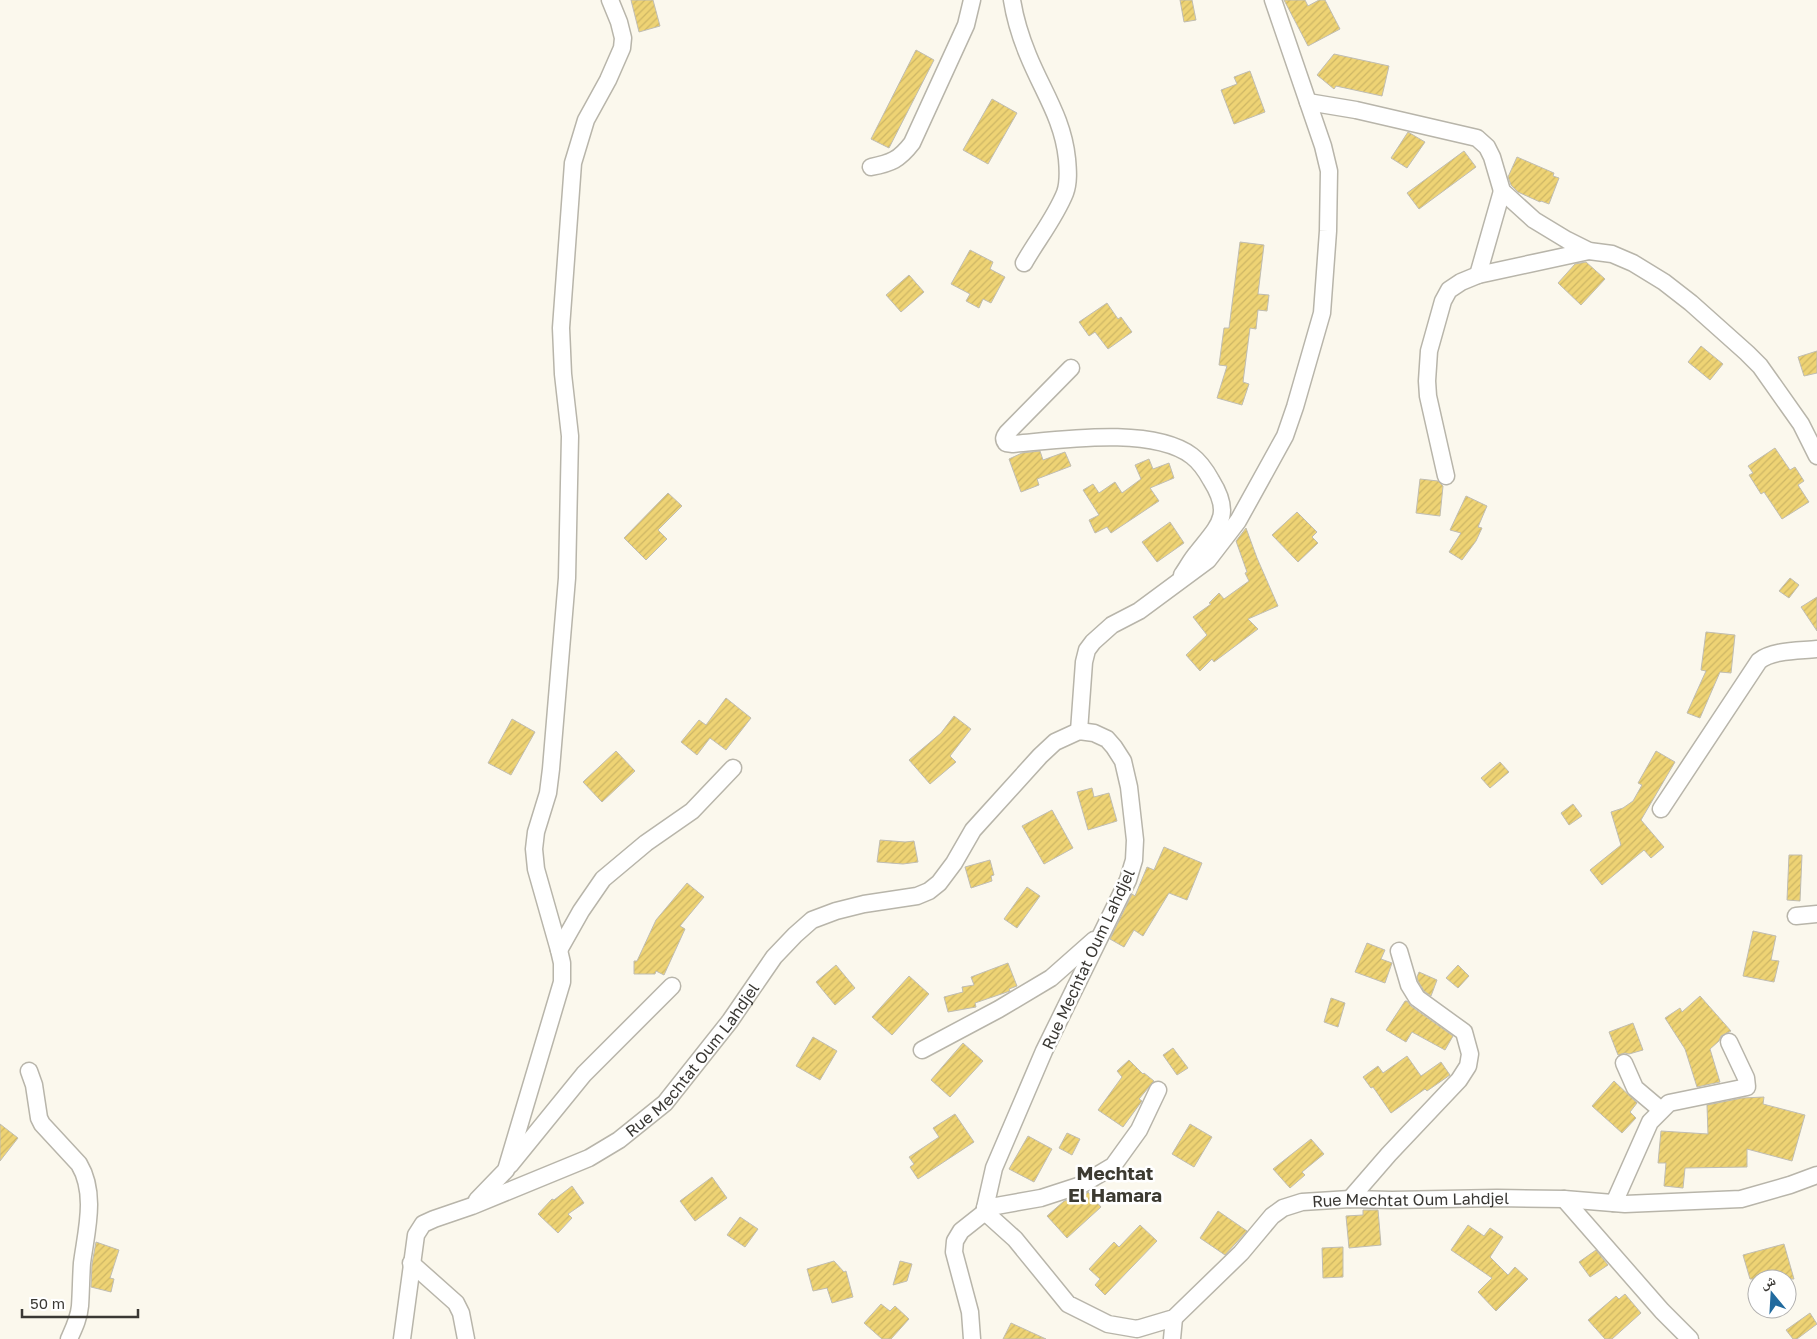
<svg xmlns="http://www.w3.org/2000/svg" width="1817" height="1339" font-family="'Golos Text','Noto Naskh Arabic',sans-serif">
	<style>
		.building { fill: url(#building-hatch); stroke: #c0bdb2 }
		.lines { fill: none; stroke-linecap: round; stroke-linejoin: round }
		.minor-casing { stroke: #b8b5aa; stroke-width: 19 }
		.minor { stroke: #fff; stroke-width: 16 }
		.labels { text-anchor: middle; dominant-baseline: central; stroke-width: 5; stroke-linejoin: round; paint-order: stroke }
		.street-label { font-size: 16px; fill: #3a3834; stroke: #fff }
		.quarter-label { font-size: 19px; font-weight: bold; fill: #3c3a31; stroke: #fff }
	</style>
	<defs>
		<pattern id="building-hatch" width="6" height="6" patternUnits="userSpaceOnUse" patternTransform="scale(1.25)"><rect width="6" height="6" fill="#eed374"/><path d="M-1 1l2-2M0 6l6-6M5 7l2-2" fill="none" stroke="#cdb665"/></pattern>
	</defs>
	<rect width="100%" height="100%" fill="#fbf8ed"/>
	<!-- building -->
	<g class="building">
		<polygon points="631,0 653,0 660,26 639,32"/>
		<polygon points="1180,0 1192,0 1196,20 1184,22"/>
		<polygon points="1284,0 1305,0 1308,6 1319,0 1325,0 1340,29 1308,46"/>
		<polygon points="916,50 934,60 889,148 871,139"/>
		<polygon points="1334,54 1389,66 1382,96 1336,86 1334,89 1317,75"/>
		<polygon points="1250,71 1265,112 1234,124 1221,90 1237,84 1234,77"/>
		<polygon points="992,99 1017,113 988,164 963,150"/>
		<polygon points="1408,132 1425,142 1407,168 1391,158"/>
		<polygon points="1464,151 1476,167 1419,209 1407,193"/>
		<polygon points="1517,157 1554,173 1553,176 1559,178 1549,204 1541,201 1540,202 1518,192 1511,185 1508,177"/>
		<polygon points="1240,242 1264,245 1258,294 1269,295 1267,311 1258,310 1256,329 1250,328 1243,382 1249,384 1242,405 1217,398 1227,366 1219,365 1224,328 1229,328"/>
		<polygon points="970,250 993,262 990,269 1005,277 991,303 983,299 979,308 966,301 970,294 951,284"/>
		<polygon points="1586,262 1605,279 1581,305 1558,283 1575,264"/>
		<polygon points="909,275 924,292 901,312 886,295"/>
		<polygon points="1107,303 1118,319 1121,317 1132,332 1108,349 1095,332 1089,336 1079,322"/>
		<polygon points="1701,346 1723,364 1710,380 1688,362"/>
		<polygon points="1817,351 1817,373 1804,376 1798,357"/>
		<polygon points="1775,448 1790,470 1795,467 1804,481 1798,485 1809,502 1782,519 1764,492 1761,494 1749,475 1753,473 1748,466"/>
		<polygon points="1040,451 1043,460 1065,452 1071,466 1037,479 1039,485 1021,492 1009,459 1022,453"/>
		<polygon points="1149,459 1153,469 1169,463 1174,478 1150,488 1159,501 1111,533 1107,527 1095,533 1089,520 1099,515 1083,490 1093,484 1099,493 1115,482 1122,493 1141,479 1135,465"/>
		<polygon points="1420,479 1438,481 1443,486 1440,516 1416,513"/>
		<polygon points="668,493 682,506 658,530 667,539 646,560 624,538"/>
		<polygon points="1466,496 1487,506 1478,527 1482,528 1476,541 1462,560 1449,552 1461,533 1450,530"/>
		<polygon points="1297,512 1317,532 1312,537 1318,543 1298,562 1272,535"/>
		<polygon points="1170,522 1184,543 1157,562 1142,542"/>
		<polygon points="1246,528 1257,558 1278,606 1248,619 1258,629 1214,662 1212,659 1200,671 1186,655 1207,635 1193,617 1211,604 1209,603 1219,593 1224,599 1249,581 1245,573 1247,572 1236,541"/>
		<polygon points="1790,578 1799,585 1789,598 1779,591"/>
		<polygon points="1817,597 1817,631 1801,607"/>
		<polygon points="1706,632 1735,635 1731,673 1720,672 1700,718 1687,713 1706,671 1701,670"/>
		<polygon points="726,698 751,718 726,750 710,738 697,755 681,742 699,720 706,725"/>
		<polygon points="954,716 971,729 950,756 956,762 930,784 909,760 941,733"/>
		<polygon points="512,719 535,732 511,775 488,763"/>
		<polygon points="616,751 635,771 602,802 583,782"/>
		<polygon points="1656,751 1675,762 1641,820 1664,847 1651,858 1644,850 1602,885 1590,870 1621,845 1611,812 1623,808 1633,801 1642,785 1638,783"/>
		<polygon points="1500,762 1509,772 1490,788 1481,778"/>
		<polygon points="1092,788 1094,797 1109,793 1117,821 1088,830 1077,792"/>
		<polygon points="1573,804 1582,816 1569,825 1561,813"/>
		<polygon points="1052,810 1073,848 1044,864 1022,826"/>
		<polygon points="880,840 905,842 914,841 918,862 903,864 877,862"/>
		<polygon points="1164,847 1202,863 1187,900 1169,893 1143,936 1134,930 1124,947 1110,939 1132,894 1135,896 1147,867 1154,870"/>
		<polygon points="1789,855 1802,855 1800,901 1787,900"/>
		<polygon points="990,860 994,875 991,876 992,881 971,888 965,867"/>
		<polygon points="687,883 704,897 680,926 685,929 664,975 656,971 655,974 634,974 634,961 637,961 656,920"/>
		<polygon points="1027,887 1040,896 1017,928 1004,919"/>
		<polygon points="1753,931 1776,936 1771,960 1779,961 1774,982 1743,976"/>
		<polygon points="1367,943 1385,950 1381,959 1392,963 1385,983 1355,972"/>
		<polygon points="1008,963 1017,986 1009,989 1010,991 975,1003 976,1007 948,1012 944,997 963,992 962,987 974,985 971,977"/>
		<polygon points="836,965 855,988 835,1005 816,982"/>
		<polygon points="1458,965 1469,976 1458,988 1446,978"/>
		<polygon points="1419,972 1437,980 1431,996 1424,991 1418,981 1417,977"/>
		<polygon points="909,976 929,994 892,1035 872,1017"/>
		<polygon points="1700,996 1731,1031 1721,1036 1719,1041 1710,1049 1720,1082 1697,1087 1685,1049 1665,1018 1680,1008 1682,1012"/>
		<polygon points="1331,998 1345,1003 1338,1027 1324,1022"/>
		<polygon points="1405,1001 1407,1001 1411,1006 1453,1036 1445,1050 1412,1032 1406,1042 1386,1030"/>
		<polygon points="1633,1023 1643,1050 1629,1054 1625,1053 1618,1055 1609,1032"/>
		<polygon points="813,1037 837,1051 820,1080 796,1066"/>
		<polygon points="963,1043 983,1061 950,1097 931,1080"/>
		<polygon points="1173,1048 1188,1068 1177,1075 1163,1055"/>
		<polygon points="1407,1056 1421,1076 1441,1062 1450,1075 1427,1091 1425,1089 1391,1113 1373,1087 1371,1088 1363,1077 1378,1066 1383,1073"/>
		<polygon points="1129,1060 1143,1074 1144,1073 1154,1081 1139,1099 1142,1101 1123,1127 1098,1110 1122,1077 1117,1071"/>
		<polygon points="1614,1081 1637,1103 1630,1112 1636,1118 1622,1133 1592,1106"/>
		<polygon points="1764,1097 1763,1104 1805,1115 1792,1161 1747,1149 1747,1167 1685,1168 1683,1188 1664,1186 1666,1163 1658,1163 1661,1131 1708,1134 1707,1105 1742,1098"/>
		<polygon points="955,1114 974,1142 918,1179 910,1167 914,1164 909,1157 939,1137 933,1128"/>
		<polygon points="0,1124 18,1138 0,1161"/>
		<polygon points="1190,1124 1212,1137 1194,1167 1172,1154"/>
		<polygon points="1067,1133 1080,1139 1072,1155 1059,1148"/>
		<polygon points="1028,1136 1052,1149 1034,1182 1009,1169"/>
		<polygon points="1311,1139 1324,1154 1302,1172 1305,1175 1290,1188 1273,1169"/>
		<polygon points="712,1177 727,1198 695,1221 680,1201"/>
		<polygon points="572,1186 584,1203 568,1214 572,1218 558,1233 538,1214 552,1199 554,1200"/>
		<polygon points="1088,1192 1101,1207 1067,1238 1047,1216 1064,1201 1078,1197 1080,1199"/>
		<polygon points="1363,1210 1378,1210 1381,1245 1349,1248 1346,1216 1363,1215"/>
		<polygon points="1218,1211 1247,1231 1225,1255 1200,1238"/>
		<polygon points="740,1217 758,1229 745,1247 727,1235"/>
		<polygon points="1140,1225 1157,1241 1105,1295 1095,1285 1100,1279 1089,1269 1114,1242 1119,1247"/>
		<polygon points="1468,1225 1484,1236 1490,1228 1503,1237 1490,1257 1508,1275 1515,1267 1528,1279 1496,1311 1478,1292 1492,1278 1451,1250"/>
		<polygon points="96,1242 119,1250 110,1278 114,1279 111,1292 91,1287 92,1264"/>
		<polygon points="1784,1244 1794,1279 1750,1279 1743,1255"/>
		<polygon points="1343,1247 1343,1277 1323,1278 1322,1248"/>
		<polygon points="1596,1250 1608,1265 1590,1277 1579,1262"/>
		<polygon points="834,1261 844,1272 846,1271 853,1297 832,1303 827,1288 813,1291 807,1269"/>
		<polygon points="900,1261 912,1264 907,1281 893,1285"/>
		<polygon points="1625,1294 1641,1313 1612,1339 1605,1339 1588,1320 1616,1296 1619,1299"/>
		<polygon points="881,1304 890,1311 895,1306 909,1319 891,1339 882,1339 864,1323"/>
		<polygon points="1810,1313 1817,1324 1797,1339 1793,1339 1786,1330"/>
		<polygon points="1011,1323 1046,1339 1003,1339"/>
	</g>
	<g class="lines">
		<defs>
			<g id="minor">
				<path d="M 1012,0 C 1015,19 1021,38 1028,55 C 1043,92 1063,119 1067,159 C 1068,170 1069,182 1065,193 C 1055,218 1037,240 1024,263"/>
				<polyline points="1308,102 1356,110 1477,138 1487,147 1492,157 1502,191 1534,220 1567,240 1589,251 1612,254 1633,263 1664,282 1691,303 1747,353 1760,366 1801,424 1817,456"/>
				<path d="M 871,167 C 891,163 899,160 912,143 L 966,25 L 972,0"/>
				<polyline points="1478,275 1502,191"/>
				<path d="M 1071,368 L 1007,433 C 1004,437 1003,439 1006,443 L 1013,444 C 1060,440 1152,426 1192,456 C 1200,462 1206,471 1211,480 C 1233,515 1219,525 1197,553 C 1191,560 1187,568 1182,575"/>
				<polyline points="1446,476 1428,396 1427,381 1429,351 1443,301 1449,290 1461,282 1478,275 1589,251"/>
				<polyline points="1079,731 1084,662 1087,650 1093,642 1112,625 1139,611 1208,560 1238,521 1285,436 1295,407 1322,313 1328,231 1329,171 1323,146 1273,0"/>
				<path d="M 1661,809 L 1759,661 C 1773,650 1799,651 1817,649"/>
				<polyline points="1796,916 1817,914"/>
				<polyline points="559,950 581,911 603,879 646,843 692,811 733,768"/>
				<polyline points="922,1050 999,1009 1051,978 1094,940"/>
				<polyline points="1624,1063 1635,1088 1661,1110"/>
				<path d="M 29,1071 L 34,1085 L 39,1118 L 42,1124 L 79,1164 C 97,1194 86,1232 82,1263 C 81,1277 81,1292 80,1306 C 79,1318 74,1328 69,1339"/>
				<polyline points="510,1165 584,1074 672,986"/>
				<polyline points="1350,1199 1389,1154 1459,1080 1468,1066 1470,1054 1464,1032 1417,998 1409,985 1399,951"/>
				<polyline points="1564,1199 1662,1311 1690,1339"/>
				<polyline points="477,1200 506,1170 562,982 562,963 559,950 536,869 534,849 536,832 548,793 551,769 567,578 570,436 563,374 561,328 573,163 586,120 608,80 622,48 623,38 619,22 610,0"/>
				<polyline points="1614,1203 1650,1122 1669,1103 1747,1087 1746,1078 1729,1042"/>
				<polyline points="985,1208 1041,1198 1081,1185 1113,1166 1139,1130 1158,1090"/>
				<polyline points="411,1263 456,1303 461,1313 466,1339"/>
				<path id="s1" d="M 402,1339 L 416,1235 L 423,1224 L 434,1219 L 472,1206 L 589,1158 L 619,1140 L 665,1103 L 730,1021 L 774,957 L 795,935 L 812,920 L 836,911 L 864,904 L 917,896 L 929,891 L 939,883 L 954,863 L 973,830 L 1040,756 L 1055,742 L 1079,731 L 1094,733 L 1107,739 L 1114,747 L 1123,761 L 1129,787 L 1135,840 L 1134,860 L 1128,880 L 1044,1051 L 994,1168 L 985,1208 L 985,1212 L 1015,1239 L 1068,1304 L 1108,1324 L 1137,1329 L 1174,1318 L 1241,1253 L 1272,1216 L 1283,1208 L 1302,1202 L 1350,1199 L 1392,1200 L 1497,1198 L 1564,1199 L 1625,1204 L 1741,1199 L 1790,1185 L 1817,1175"/>
				<polyline points="972,1339 970,1312 954,1252 955,1241 961,1231 985,1212"/>
				<polyline points="1172,1339 1174,1318"/>
			</g>
		</defs>
		<!-- minor casing -->
		<use href="#minor" class="minor-casing"/>
		<!-- minor -->
		<use href="#minor" class="minor"/>
	</g>
	<g class="labels">
		<!-- street labels -->
		<g class="street-label">
			<text transform="translate(1088 959) rotate(-65)">Rue Mechtat Oum Lahdjel</text>
			<text stroke="none"><textPath href="#s1" startOffset="441">Rue Mechtat Oum Lahdjel</textPath></text>
			<text stroke="none"><textPath href="#s1" startOffset="2031">Rue Mechtat Oum Lahdjel</textPath></text>
		</g>
		<!-- quarter labels -->
		<g class="quarter-label">
			<text x="1115" y="1172">Mechtat<tspan x="1115" dy="22">El Hamara</tspan></text>
		</g>
	</g>
	<!-- north arrow -->
	<g transform="translate(1772 1294) rotate(342)"><circle r="24" fill="#ffffff" stroke="#b0afae"/>
	<path d="M0-4L9 19L0 12L-9 19Z" fill="#216a9e"/>
	<text y="-8" font-size="14" font-weight="bold" text-anchor="middle" fill="#3a3834">ش</text>
	</g>
	<!-- scale -->
	<path d="M22 1309v8h116v-8" fill="none" stroke="#3a3834" stroke-width="2.5"/>
	<text x="30" y="1309" font-size="15" fill="#3a3834" stroke="#ffffff" stroke-width="4" paint-order="stroke">50 m</text>
</svg>
